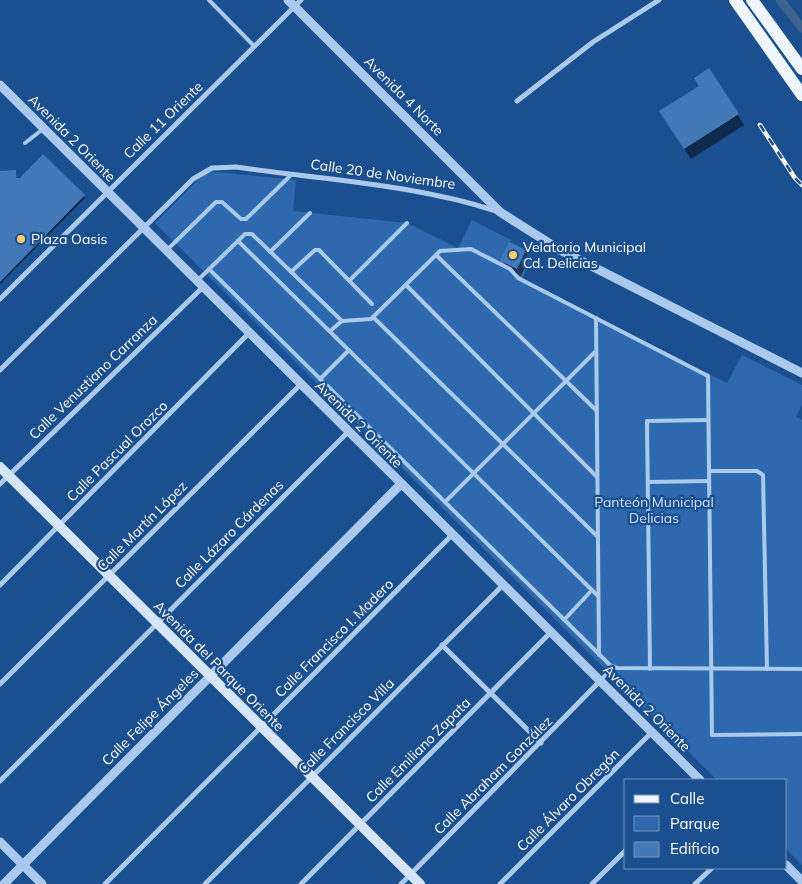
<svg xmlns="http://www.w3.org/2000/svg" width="802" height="884" font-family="Mulish,sans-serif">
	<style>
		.green { fill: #2e69ad }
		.shadow { fill: #0007 }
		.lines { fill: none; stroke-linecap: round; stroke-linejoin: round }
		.canal { stroke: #3c6290; stroke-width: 9 }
		.building { fill: #4478b7 }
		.service { stroke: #a9c9ee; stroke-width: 4 }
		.minor { stroke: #a9c9ee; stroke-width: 5 }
		.tertiary { stroke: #a9c9ee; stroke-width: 9 }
		.secondary { stroke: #d6e6fa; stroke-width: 10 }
		.primary { stroke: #f0f6ff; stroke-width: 12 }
		.rail-casing { stroke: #fff; stroke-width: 4.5 }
		.rail { stroke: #1b4f8f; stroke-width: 2.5; stroke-dasharray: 8; stroke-linecap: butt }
		.poi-dot { fill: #ffd166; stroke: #1b4f8f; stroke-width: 2 }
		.labels { text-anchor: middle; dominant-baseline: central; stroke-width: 4.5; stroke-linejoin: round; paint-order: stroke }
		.street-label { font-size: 14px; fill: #fff; stroke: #1b4f8f }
		.poi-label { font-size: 14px; fill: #fff; stroke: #1b4f8f; text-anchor: start }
		.park-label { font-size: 14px; fill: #cfe3fa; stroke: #1b4f8f }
	</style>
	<rect width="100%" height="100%" fill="#1b4f8f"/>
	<!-- green -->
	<polygon class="green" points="207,171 296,180 293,211 407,223 458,248 472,220 511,240 510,242 527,251 526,254 532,258 522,279 727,383 742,355 802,385 802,404 796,417 802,420 802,865 786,849 786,780 717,780 155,223"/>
	<!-- shadow -->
	<g class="shadow">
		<polygon points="709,70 744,125 691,159 667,122 700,87"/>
		<polygon points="43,156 85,198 0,284 0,172 15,171 16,179 21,179"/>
		<polygon points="525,251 529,259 521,276 506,268 502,261"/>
	</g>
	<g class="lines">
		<!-- canal -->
		<polyline class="canal" points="780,0 802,28"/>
	</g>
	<!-- building -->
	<g class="building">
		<polygon points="709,68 739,114 684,149 659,111 699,86 694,78"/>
		<polygon points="43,154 85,195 0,282 0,171 16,170 16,178 20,178"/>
		<polygon points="509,242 526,250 517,269 500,261"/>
	</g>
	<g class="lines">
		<!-- service -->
		<g class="service">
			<polyline points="209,0 254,46"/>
			<polyline points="25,143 43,129"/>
			<polyline points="238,241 598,596"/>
			<polyline points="167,250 216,202 222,202 241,219 246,219 291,175"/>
			<polyline points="270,252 310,213"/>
			<polyline points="436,255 597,411"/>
			<polyline points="209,269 610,665 617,668 802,669"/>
			<polyline points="291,272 315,250 319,250 372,304"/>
			<polyline points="198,280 245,234 252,234 342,321"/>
			<polyline points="350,280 407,223"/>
			<polyline points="406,285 597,477"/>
			<polyline points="373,317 598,537"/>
			<polyline points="596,318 599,655"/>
			<polyline points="330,331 342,321 371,319 440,251 471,249 510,269 518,278 708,376 712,735 802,734"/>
			<polyline points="320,379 349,350"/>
			<polyline points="709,471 757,471 763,475 767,669"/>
			<polyline points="648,482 709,481"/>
			<polyline points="445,502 596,351"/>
			<polyline points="564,620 592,590"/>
			<polyline points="650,669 647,421 708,420"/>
			<polyline points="600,681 613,667"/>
		</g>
		<!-- minor -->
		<g class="minor">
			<polyline points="517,101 593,42 659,0"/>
			<polyline points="0,299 301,0"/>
			<path d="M 0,370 L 193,179 L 212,168 L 236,167 C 323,180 413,184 496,211"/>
			<polyline points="0,484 203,287"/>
			<polyline points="0,585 249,333"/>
			<polyline points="442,645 541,743"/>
			<polyline points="0,684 301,384"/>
			<polyline points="0,781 348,432"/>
			<polyline points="105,884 452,535"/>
			<polyline points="205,884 503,585"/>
			<polyline points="301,884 551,632"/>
			<polyline points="401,884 600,681"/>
			<polyline points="500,884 651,733"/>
			<polyline points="592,884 626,850"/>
			<polyline points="695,884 712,868"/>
		</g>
		<!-- tertiary -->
		<g class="tertiary">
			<polyline points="288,0 500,212 560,250 802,373"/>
			<polyline points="0,85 700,780"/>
			<polyline points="0,842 42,884"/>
			<polyline points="786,865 802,881"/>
			<polyline points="4,884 400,485"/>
		</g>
		<!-- secondary -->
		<polyline class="secondary" points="0,467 420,884"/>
		<!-- primary -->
		<g class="primary">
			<polyline points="735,0 802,95"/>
			<polyline points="752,0 802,69"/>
		</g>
		<defs>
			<polyline id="rail" points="760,125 795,178 802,185"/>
		</defs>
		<!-- rail casing -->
		<use href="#rail" class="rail-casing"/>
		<!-- rail -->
		<use href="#rail" class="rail"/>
	</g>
	<!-- markers -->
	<g class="poi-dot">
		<circle cx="21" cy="239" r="5"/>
		<circle cx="513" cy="255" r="5"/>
	</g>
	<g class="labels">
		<!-- street labels -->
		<g class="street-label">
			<text transform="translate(404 96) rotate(45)">Avenida 4 Norte</text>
			<text transform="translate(163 120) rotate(-44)">Calle 11 Oriente</text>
			<text transform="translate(72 138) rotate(45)">Avenida 2 Oriente</text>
			<text transform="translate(383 174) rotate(8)">Calle 20 de Noviembre</text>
			<text transform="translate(93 377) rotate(-44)">Calle Venustiano Carranza</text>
			<text transform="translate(359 424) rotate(45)">Avenida 2 Oriente</text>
			<text transform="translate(117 451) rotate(-45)">Calle Pascual Orozco</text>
			<text transform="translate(142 526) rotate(-45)">Calle Martín López</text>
			<text transform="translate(229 534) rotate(-45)">Calle Lázaro Cárdenas</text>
			<text transform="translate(334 638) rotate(-45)">Calle Francisco I. Madero</text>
			<text transform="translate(219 666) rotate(45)">Avenida del Parque Oriente</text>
			<text transform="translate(647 708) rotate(45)">Avenida 2 Oriente</text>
			<text transform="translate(150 717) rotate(-45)">Calle Felipe Ángeles</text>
			<text transform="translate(346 726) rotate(-45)">Calle Francisco Villa</text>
			<text transform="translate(418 750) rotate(-45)">Calle Emiliano Zapata</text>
			<text transform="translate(493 775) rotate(-45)">Calle Abraham González</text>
			<text transform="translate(568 800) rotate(-45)">Calle Álvaro Obregón</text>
		</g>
		<!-- poi labels -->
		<g class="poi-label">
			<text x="31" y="239">Plaza Oasis</text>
			<text x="523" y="247">Velatorio Municipal<tspan x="523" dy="16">Cd. Delicias</tspan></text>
		</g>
		<!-- park labels -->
		<g class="park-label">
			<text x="654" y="502">Panteón Municipal<tspan x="654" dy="16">Delicias</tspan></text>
		</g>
	</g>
	<!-- legend -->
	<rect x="624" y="779" width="162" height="90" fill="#1b4f8f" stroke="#7695bc"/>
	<rect x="634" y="795" width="25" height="8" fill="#f0f6ff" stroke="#7695bc"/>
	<text x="670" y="804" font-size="15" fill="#ffffff">Calle</text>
	<rect x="634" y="816" width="25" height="15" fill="#2e69ad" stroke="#7695bc"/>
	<text x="670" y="829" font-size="15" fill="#ffffff">Parque</text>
	<rect x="634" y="842" width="25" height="15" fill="#4478b7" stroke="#7695bc"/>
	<text x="670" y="854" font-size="15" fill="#ffffff">Edificio</text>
</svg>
